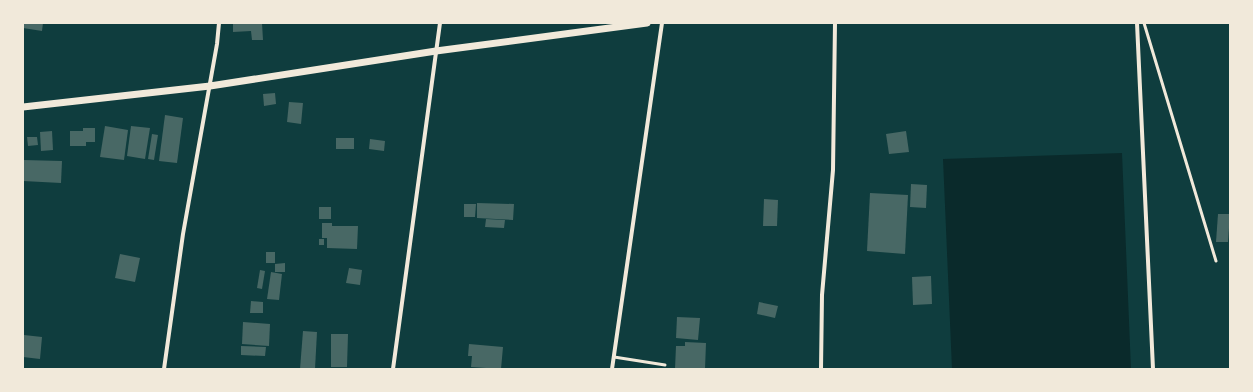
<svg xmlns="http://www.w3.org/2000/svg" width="1253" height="392" font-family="Karla,sans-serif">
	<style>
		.water { fill: #0a2a2b }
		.building { fill: #486865 }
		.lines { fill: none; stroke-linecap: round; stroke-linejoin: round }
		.service { stroke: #f1e9da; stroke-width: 3 }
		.minor { stroke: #f1e9da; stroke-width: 4 }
		.tertiary { stroke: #f1e9da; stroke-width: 7 }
	</style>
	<rect width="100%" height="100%" fill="#0f3d3e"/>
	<!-- water -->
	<polygon class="water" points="1122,153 1131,369 952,369 943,159"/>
	<!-- building -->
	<g class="building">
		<polygon points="23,23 43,23 42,31 23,28"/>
		<polygon points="233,23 262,23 263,40 252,40 251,31 233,32"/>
		<polygon points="275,93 276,104 264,106 263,94"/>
		<polygon points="289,102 303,103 301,124 287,122"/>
		<polygon points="165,115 183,118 177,163 159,161"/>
		<polygon points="105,126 128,130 124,160 100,157"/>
		<polygon points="131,126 150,128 145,159 127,156"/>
		<polygon points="83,128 95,128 95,142 86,142 86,146 70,146 70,131 83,131"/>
		<polygon points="52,131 53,150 41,151 40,132"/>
		<polygon points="906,131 909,152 889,154 886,134"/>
		<polygon points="152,134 158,135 154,160 148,159"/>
		<polygon points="27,137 37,137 38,145 28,146"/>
		<rect x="336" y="138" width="18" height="11"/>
		<polygon points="370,139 385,141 384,151 369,149"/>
		<polygon points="23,160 62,161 61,183 23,181"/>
		<polygon points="911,184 927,185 926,208 910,207"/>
		<polygon points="870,193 908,195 905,254 867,251"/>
		<polygon points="764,199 778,200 777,226 763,226"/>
		<polygon points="477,203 514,204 513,220 477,218"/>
		<polygon points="464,204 476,204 475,217 464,217"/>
		<rect x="319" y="207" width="12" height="12"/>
		<polygon points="1218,214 1230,214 1228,242 1216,242"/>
		<polygon points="486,219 505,220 504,228 485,227"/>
		<polygon points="322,223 332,223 332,226 358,226 357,249 327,248 327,238 322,238"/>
		<rect x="319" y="239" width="5" height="6"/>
		<rect x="266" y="252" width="9" height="11"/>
		<polygon points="120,254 140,258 135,282 115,278"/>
		<polygon points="285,263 285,272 275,272 275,264"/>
		<polygon points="349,268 362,270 360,285 346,283"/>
		<polygon points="260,270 265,271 262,289 257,288"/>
		<polygon points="271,272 282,274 279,300 267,299"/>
		<polygon points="931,276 932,304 913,305 912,277"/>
		<polygon points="251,301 263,302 263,313 250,313"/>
		<polygon points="759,302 778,306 775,318 757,314"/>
		<polygon points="677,317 700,318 698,340 676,338"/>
		<polygon points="243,322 270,324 269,346 242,344"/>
		<polygon points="303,331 317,332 315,369 300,369"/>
		<polygon points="331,334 348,334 347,367 331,367"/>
		<polygon points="24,335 42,337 40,359 23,357"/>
		<polygon points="685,342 706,343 705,369 675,369 676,346 685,346"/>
		<polygon points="469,344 503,347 501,369 471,367 472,356 468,356"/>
		<polygon points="241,346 266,347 265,356 241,355"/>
	</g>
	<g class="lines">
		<!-- service -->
		<g class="service">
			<polyline points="1144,23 1216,261"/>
			<polyline points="614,357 665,365"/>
		</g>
		<!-- minor -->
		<g class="minor">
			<polyline points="1137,23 1153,369"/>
			<polyline points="164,369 183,234 217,44 219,23"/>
			<polyline points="393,369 440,23"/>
			<polyline points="612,369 662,23"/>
			<polyline points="821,369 822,295 833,170 835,23"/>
		</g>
		<!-- tertiary -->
		<polyline class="tertiary" points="23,107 210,86 436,51 647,23"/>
	</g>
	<!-- border -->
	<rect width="1253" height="392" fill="none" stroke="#f1e9da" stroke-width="48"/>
</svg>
